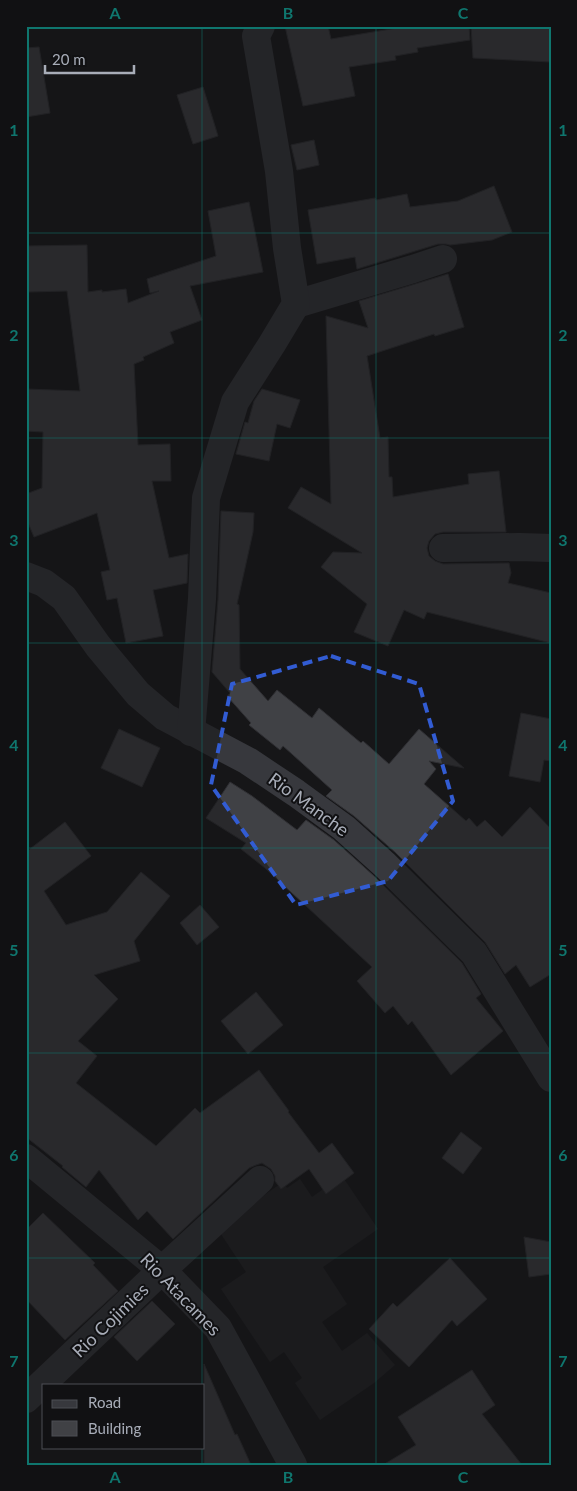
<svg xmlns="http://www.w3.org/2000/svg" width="577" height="1491" font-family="Lato,sans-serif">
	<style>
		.built { fill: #222225 }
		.building { fill: #404145; stroke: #303034 }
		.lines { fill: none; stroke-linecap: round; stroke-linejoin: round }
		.minor { stroke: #37383d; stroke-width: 28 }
		.marked { fill: none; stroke: #325cd3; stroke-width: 4; stroke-dasharray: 10 6; stroke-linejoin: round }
		.grid { fill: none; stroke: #0f766e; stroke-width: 1; stroke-opacity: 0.55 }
		.labels { text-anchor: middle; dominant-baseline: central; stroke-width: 4; stroke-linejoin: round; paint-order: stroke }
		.street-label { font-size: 18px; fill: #a8adb8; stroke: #111113 }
		.neatline { fill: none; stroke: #0f766e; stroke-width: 2 }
		.grid-label { font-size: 16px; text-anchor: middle; font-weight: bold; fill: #0f766e }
	</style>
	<rect width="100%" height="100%" fill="#161618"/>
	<!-- built -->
	<polygon class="built" points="342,1176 378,1229 323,1267 347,1304 322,1322 342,1351 367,1333 395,1365 374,1383 320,1420 295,1383 302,1378 284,1352 270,1362 221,1289 246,1272 217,1228 283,1182 287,1188 300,1179 312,1197"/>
	<!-- building -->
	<g class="building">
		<polygon points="285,26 328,26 331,39 409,26 469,26 470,40 417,48 418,52 395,56 396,60 349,67 355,96 303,106"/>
		<polygon points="471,26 551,26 551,62 473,58"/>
		<polygon points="39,47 50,113 26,117 26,48"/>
		<polygon points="203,87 218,136 193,144 177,95"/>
		<polygon points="314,140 319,165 297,170 291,145"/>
		<polygon points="494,186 512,232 492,240 450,245 446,244 438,244 357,269 355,257 317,264 308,210 375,198 376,200 407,194 410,207 458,201"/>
		<polygon points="249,202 263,272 190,286 202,320 170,332 174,343 143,357 144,360 134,364 138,445 170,444 171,481 152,481 169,558 188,554 187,583 153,590 163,636 126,643 117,598 107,600 101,572 110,570 97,513 34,537 26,518 26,494 42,488 43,432 26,431 26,389 80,391 67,291 28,292 27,246 87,245 88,292 102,290 102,292 126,289 128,303 159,291 150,293 147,279 216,256 208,211"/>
		<polygon points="448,274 464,327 435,336 434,334 367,356 380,438 388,437 389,477 392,477 393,497 469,484 468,474 499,471 506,532 443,532 435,534 429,541 427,548 429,556 435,561 443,564 509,563 511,573 508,583 551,593 551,643 427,612 424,619 404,610 388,646 354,632 367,604 321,567 333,552 362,553 288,508 301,487 331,504 326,316 368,328 359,301"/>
		<polygon points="262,389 300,400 290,428 277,424 269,461 236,454 245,422 248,423 254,401"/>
		<polygon points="221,511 254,513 253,532 237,604 239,605 240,669 268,701 277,690 312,718 319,708 361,743 363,741 389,764 419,729 464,768 429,761 436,769 424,784 466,821 469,818 477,827 485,820 502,837 530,807 551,829 551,974 530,987 516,965 505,974 485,942 396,853 354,816 326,796 332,790 283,746 280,750 249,725 251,723 227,696 230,693 212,672 218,600"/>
		<polygon points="521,713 551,719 551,761 544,760 540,782 509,776"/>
		<polygon points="119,729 160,748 142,787 101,768"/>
		<polygon points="230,782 252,796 297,830 306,820 334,840 374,876 462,963 481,994 476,998 503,1031 451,1075 412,1021 408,1025 393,1006 385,1013 357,981 372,967 265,868 241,849 246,843 206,818"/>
		<polygon points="65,822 91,856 44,891 66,925 107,912 141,872 170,896 134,941 140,961 94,975 118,999 78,1041 97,1056 76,1083 156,1146 195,1108 200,1113 259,1070 289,1111 288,1112 319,1153 332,1143 354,1173 326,1194 309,1169 281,1189 275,1181 275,1176 271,1169 262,1163 256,1165 249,1168 173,1239 147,1211 138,1220 99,1170 86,1187 62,1167 63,1166 26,1137 26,852"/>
		<polygon points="200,905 219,927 197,945 180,923"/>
		<polygon points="256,992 283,1025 248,1054 221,1021"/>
		<polygon points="461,1132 482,1148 463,1174 442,1158"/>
		<polygon points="43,1213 95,1263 93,1265 118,1291 65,1340 26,1299 26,1230"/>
		<polygon points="524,1237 551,1242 551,1274 529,1277"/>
		<polygon points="450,1258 487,1299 457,1326 452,1320 409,1367 369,1329 393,1303 397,1307"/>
		<polygon points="152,1301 175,1324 137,1361 114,1337"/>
		<polygon points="204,1364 235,1435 237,1434 251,1465 204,1465"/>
		<polygon points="472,1370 495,1405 482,1414 522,1465 383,1465 416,1445 398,1417"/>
	</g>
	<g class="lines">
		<!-- minor -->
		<g class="minor">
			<polyline points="296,304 413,269 443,259"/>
			<polyline points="443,548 519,547 551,548"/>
			<polyline points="26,576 44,583 64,598 98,646 138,694 165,717 248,761 296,793 344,828 385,865 474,953 551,1078"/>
			<polyline points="191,732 202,599 206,498 235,402 272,344 296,304 287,248 279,171 256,36 261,26"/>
			<polyline points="26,1158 162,1270 218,1328 293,1465"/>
			<polyline points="26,1399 162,1270 260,1180"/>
		</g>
	</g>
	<!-- marked area -->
	<path d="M0 0H577V1491H0ZM 331,656 L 419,684 L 453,801 L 388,881 L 296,905 L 211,785 L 232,684 Z" fill="#161618" fill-opacity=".55" fill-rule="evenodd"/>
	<path class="marked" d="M 331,656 L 419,684 L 453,801 L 388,881 L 296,905 L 211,785 L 232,684 Z"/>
	<!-- grid -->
	<path class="grid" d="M 202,26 L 202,1385M 376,26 L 376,1465M 26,233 L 551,233M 26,438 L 551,438M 26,643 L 551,643M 26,848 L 551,848M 26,1053 L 551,1053M 26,1258 L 551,1258M 202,1447 L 202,1465"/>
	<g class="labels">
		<!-- street labels -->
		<g class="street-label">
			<text transform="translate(309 804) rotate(36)">Rio Manche</text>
			<text transform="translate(181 1294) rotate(46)">Rio Atacames</text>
			<text transform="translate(110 1320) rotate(-44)">Rio Cojimies</text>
		</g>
	</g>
	<!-- border -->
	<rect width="577" height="1491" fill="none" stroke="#111113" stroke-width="55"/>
	<!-- legend -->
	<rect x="42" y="1384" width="162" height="65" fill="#111113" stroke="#4d4f55"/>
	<rect x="52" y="1400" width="25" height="8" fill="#37383d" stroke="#4d4f55"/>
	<text x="88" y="1408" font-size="15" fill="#a8adb8">Road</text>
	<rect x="52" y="1421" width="25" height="15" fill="#404145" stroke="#4d4f55"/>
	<text x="88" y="1434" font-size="15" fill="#a8adb8">Building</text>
	<!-- scale -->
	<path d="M45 65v8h89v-8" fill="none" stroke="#a8adb8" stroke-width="2.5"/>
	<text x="52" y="65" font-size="15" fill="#a8adb8" stroke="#111113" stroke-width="4" paint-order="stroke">20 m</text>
	<rect x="28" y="28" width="522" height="1436" class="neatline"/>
	<g class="grid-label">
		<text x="115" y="19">A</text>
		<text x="288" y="19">B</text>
		<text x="463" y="19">C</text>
		<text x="14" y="136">1</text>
		<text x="563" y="136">1</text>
		<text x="14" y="341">2</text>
		<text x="563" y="341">2</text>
		<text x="14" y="546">3</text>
		<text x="563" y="546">3</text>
		<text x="14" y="751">4</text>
		<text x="563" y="751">4</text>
		<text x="14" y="956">5</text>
		<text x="563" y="956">5</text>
		<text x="14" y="1161">6</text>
		<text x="563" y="1161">6</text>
		<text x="14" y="1367">7</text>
		<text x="563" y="1367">7</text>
		<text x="115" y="1483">A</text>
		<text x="288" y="1483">B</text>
		<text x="463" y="1483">C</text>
	</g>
</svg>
